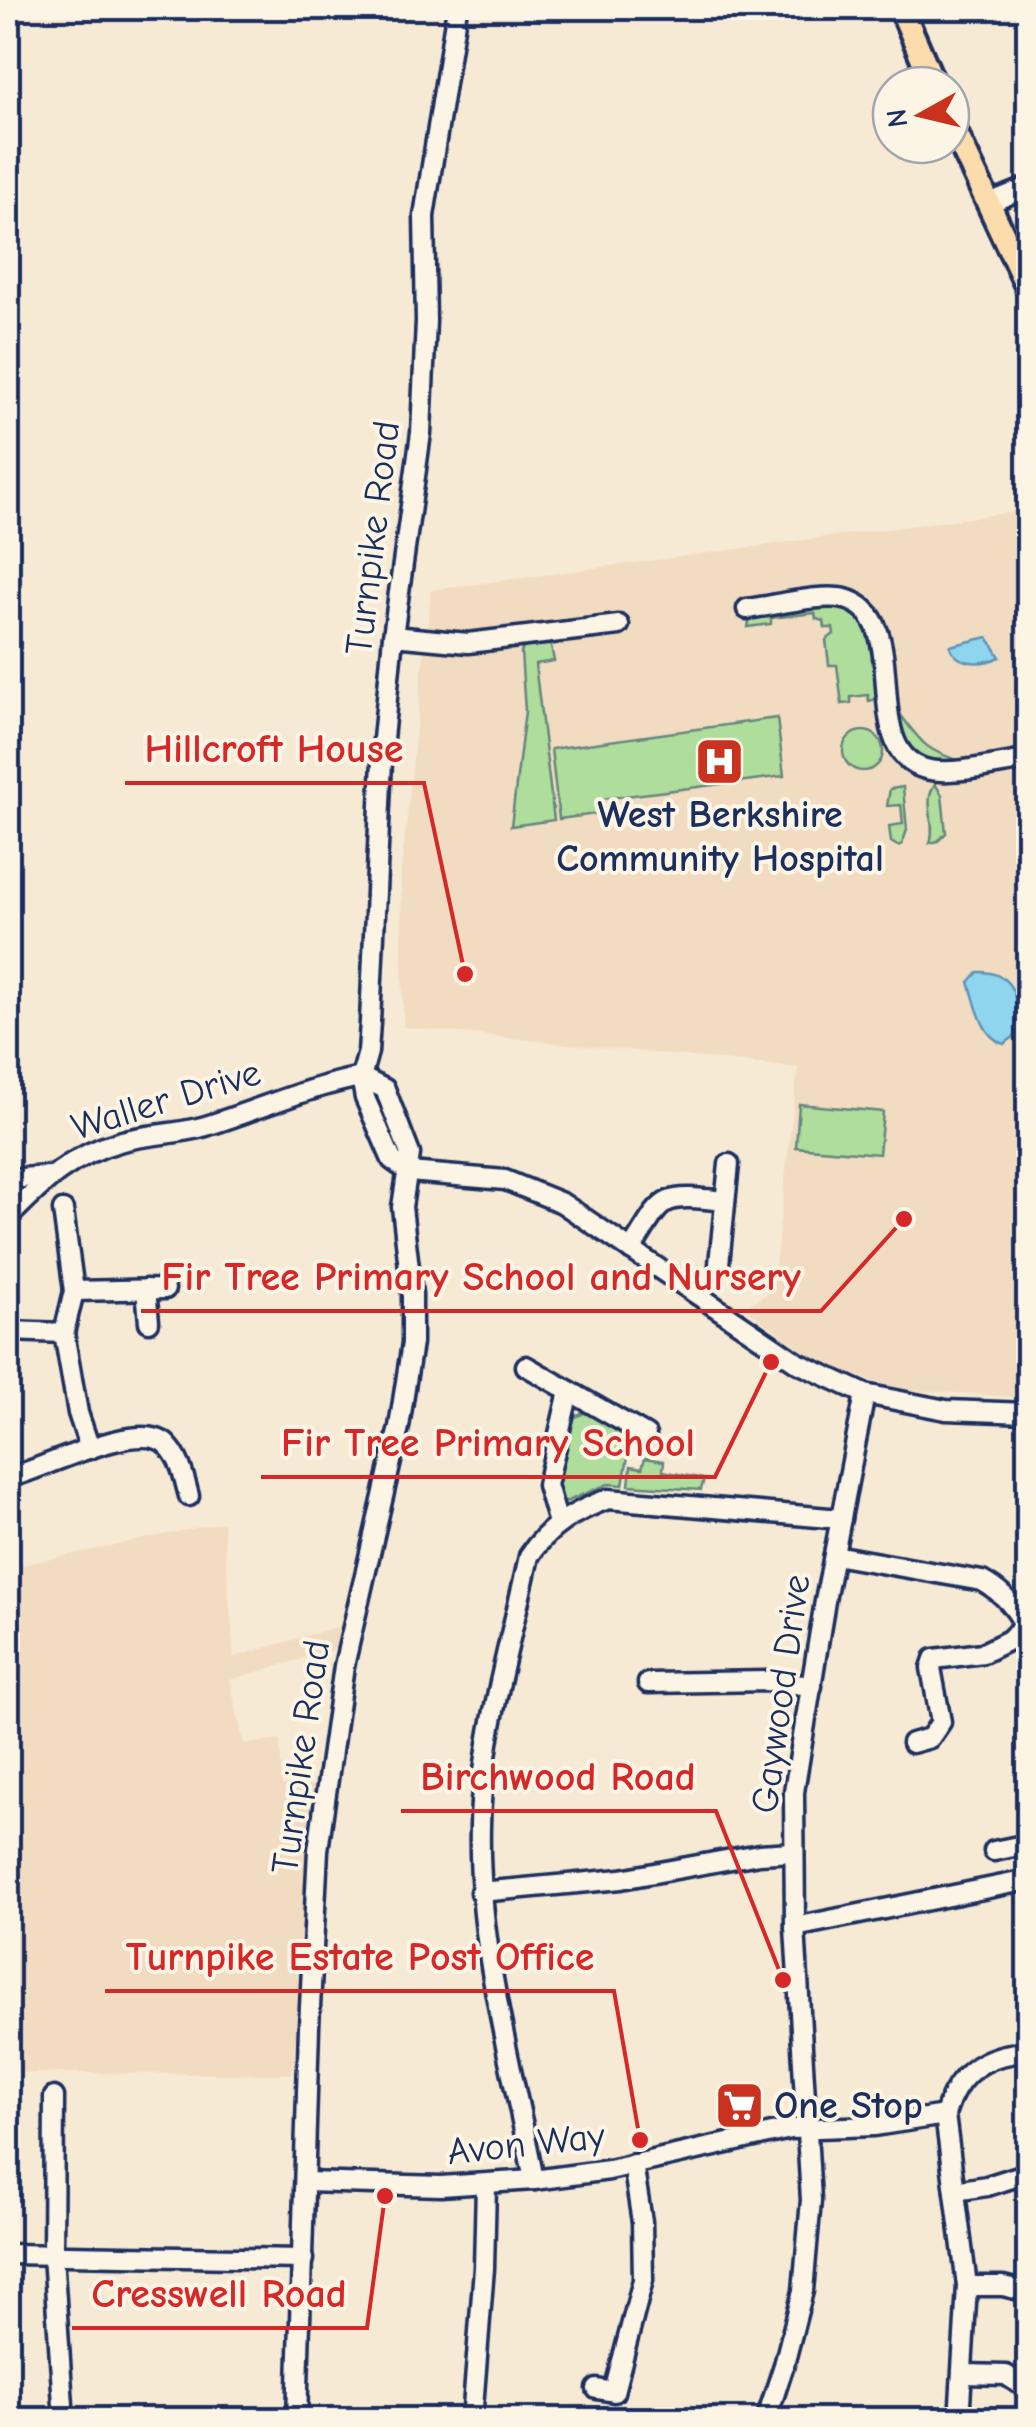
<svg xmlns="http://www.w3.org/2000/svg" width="1036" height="2427" font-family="'Comic Neue',sans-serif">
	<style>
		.built { fill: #f1dcc1 }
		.green { fill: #afdd9c; stroke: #65867d; stroke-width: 2.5 }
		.water { fill: #8ed5ef; stroke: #6093b5; stroke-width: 2.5 }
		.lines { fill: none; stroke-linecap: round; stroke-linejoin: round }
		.minor-casing { stroke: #1b2f5e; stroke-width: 25 }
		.major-casing { stroke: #1b2f5e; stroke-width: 30 }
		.minor { stroke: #fcf5e5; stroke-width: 18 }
		.major { stroke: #fddcac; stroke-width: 22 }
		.labels { text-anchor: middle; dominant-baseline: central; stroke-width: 8; stroke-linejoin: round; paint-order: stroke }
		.street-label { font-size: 38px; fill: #1b2f5e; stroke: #fcf5e5 }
		.poi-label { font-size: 38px; font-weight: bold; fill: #1b2f5e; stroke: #fcf5e5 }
		.leader { fill: none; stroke: #d62828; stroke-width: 4 }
		.callout-dot { fill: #d62828; stroke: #fcf5e5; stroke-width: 4 }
		.callout-label { font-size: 40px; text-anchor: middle; font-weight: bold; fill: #d62828; stroke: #fcf5e5; stroke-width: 8; stroke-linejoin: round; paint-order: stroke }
	</style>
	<rect width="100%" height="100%" fill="#f7ead5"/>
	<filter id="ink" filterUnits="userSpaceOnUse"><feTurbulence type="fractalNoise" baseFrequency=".01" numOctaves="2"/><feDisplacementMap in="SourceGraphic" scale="20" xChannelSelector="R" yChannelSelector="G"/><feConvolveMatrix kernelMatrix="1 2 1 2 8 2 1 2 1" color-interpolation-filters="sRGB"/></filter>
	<g filter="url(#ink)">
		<!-- built -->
		<g class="built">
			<polygon points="1028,510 1028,1398 896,1389 820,1363 745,1308 772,1290 798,1068 403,1027 401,871 431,590"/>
			<polygon points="223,1522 234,1657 340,1626 336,1649 230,1680 244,1744 280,1740 282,1785 321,1785 292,2074 8,2073 8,1568"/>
		</g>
		<!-- green -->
		<g class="green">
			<path d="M 829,605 C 873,611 873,647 879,683 L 875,684 L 876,696 L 873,700 L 869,701 L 868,695 L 851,697 L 851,703 L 842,704 L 837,665 L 829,665 L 826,640 L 834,634 L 833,628 L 825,628 L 824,621 L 816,619 L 815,613 L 771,618 L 771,624 L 748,627 L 750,617 L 753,615 Z"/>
			<polygon points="550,641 554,661 535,664 554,820 511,826 525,711 521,652 526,644"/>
			<path d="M 897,710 C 919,739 923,751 962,761 C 920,765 902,753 897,710 Z"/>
			<polygon points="777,718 784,776 602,799 603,813 559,819 551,749"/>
			<circle cx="863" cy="751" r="20"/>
			<path d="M 935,784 L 942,795 L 946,833 L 938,841 L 930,843 C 937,823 922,802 935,784 Z"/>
			<polygon points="903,787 907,830 902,844 898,846 891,842 889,826 903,824 901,805 887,806 890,789"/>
			<polygon points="799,1104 883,1112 879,1154 796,1147"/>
			<polygon points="588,1411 622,1428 625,1436 623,1450 629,1451 623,1485 608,1484 563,1503 557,1499 553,1483 571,1419"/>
			<polygon points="645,1458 664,1461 663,1471 704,1479 701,1490 629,1485 631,1466 642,1468"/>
		</g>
		<!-- water -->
		<g class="water">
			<path d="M 988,637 L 1000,657 C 983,665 956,666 950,646 Z"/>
			<path d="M 978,972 C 1017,971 1021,1005 1015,1036 L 1004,1044 C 981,1037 976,1003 969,982 Z"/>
		</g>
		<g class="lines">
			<defs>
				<g id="minor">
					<polyline points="457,8 424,216 426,321 421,433 393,636 383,739 370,1022 368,1052 361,1077 365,1098 392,1160 409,1172 505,1180 562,1203 798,1363 865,1394 946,1410 1028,1413"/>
					<polyline points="989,203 1028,187"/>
					<path d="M 747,609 C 773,606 821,593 845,599 C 917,618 854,756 930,770 C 956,775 1001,763 1028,760"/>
					<polyline points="393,636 468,643 619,625"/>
					<polyline points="8,1179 48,1176"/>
					<polyline points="63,1210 74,1291 165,1289"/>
					<path d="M 8,1218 C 42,1183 73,1154 122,1141 C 149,1134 179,1134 206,1126 C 258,1110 307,1087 361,1077"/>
					<path d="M 631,1250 C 665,1195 659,1194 725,1201"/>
					<polyline points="719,1264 729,1164"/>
					<polyline points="146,1289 149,1322"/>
					<polyline points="8,1331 64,1333 78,1413 90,1449"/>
					<polyline points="64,1333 74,1291"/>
					<polyline points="526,1366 646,1435"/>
					<path d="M 8,1478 C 42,1470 142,1416 168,1446 C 181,1460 184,1478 189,1496"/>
					<polyline points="558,1523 547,1485 569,1391"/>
					<path d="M 834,1555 L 982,1581 C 1004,1593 1019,1610 1028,1634"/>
					<polyline points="648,1683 768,1681 812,1686"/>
					<polyline points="912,1743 930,1738 941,1722 931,1668 934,1659 983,1653 1009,1640 1025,1624"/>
					<polyline points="994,1851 1028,1844"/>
					<polyline points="480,1892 621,1879 759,1854 793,1852"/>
					<polyline points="795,1927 1028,1880"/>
					<polyline points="54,2097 53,2255 64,2420"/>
					<path d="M 534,2180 C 512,2064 477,1945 480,1826 C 481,1740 511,1641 529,1556 C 549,1526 575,1511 608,1499 L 841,1519"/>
					<polyline points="306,2182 441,2186 534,2180 609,2170 790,2129 874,2126 945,2115"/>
					<polyline points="955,2191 987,2186 1028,2173"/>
					<polyline points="8,2254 303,2259"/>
					<polyline points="967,2286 1003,2286 1028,2292"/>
					<polyline points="963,2374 1006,2375 1018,2383"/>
					<polyline points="597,2389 614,2392 643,2280 642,2222 633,2164"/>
					<polyline points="297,2420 309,2027 318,1850 344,1666 399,1427 412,1343 412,1294 402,1207 410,1154 385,1089 361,1077"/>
					<polyline points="472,2420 484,2268 486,2185"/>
					<polyline points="766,2420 784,2365 803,2291 811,2200 795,1927 794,1792 825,1601 865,1394"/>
					<path d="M 959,2420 L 967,2286 L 945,2115 C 957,2072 985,2054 1028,2052"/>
				</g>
				<g id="major">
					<polyline points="901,8 934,85"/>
					<polyline points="951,123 1028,288"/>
				</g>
			</defs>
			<!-- minor casing -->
			<use href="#minor" class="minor-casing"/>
			<!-- major casing -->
			<use href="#major" class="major-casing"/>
			<!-- minor -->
			<use href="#minor" class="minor"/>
			<!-- major -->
			<use href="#major" class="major"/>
		</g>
	</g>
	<!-- icons -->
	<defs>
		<symbol id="hospital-square" viewBox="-11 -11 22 22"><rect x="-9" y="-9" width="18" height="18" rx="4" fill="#c8321e" stroke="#fcf5e5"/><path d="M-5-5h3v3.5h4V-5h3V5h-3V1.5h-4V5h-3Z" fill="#fff"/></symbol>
		<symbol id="supermarket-square" viewBox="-11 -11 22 22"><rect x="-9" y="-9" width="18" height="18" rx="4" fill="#c8321e" stroke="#fcf5e5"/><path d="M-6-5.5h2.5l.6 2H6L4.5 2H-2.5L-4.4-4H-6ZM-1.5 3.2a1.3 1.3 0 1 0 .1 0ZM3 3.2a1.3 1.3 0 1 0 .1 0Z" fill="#fff"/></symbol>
	</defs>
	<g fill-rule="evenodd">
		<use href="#hospital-square" x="692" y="734" width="55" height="55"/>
		<use href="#supermarket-square" x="712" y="2078" width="55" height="55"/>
	</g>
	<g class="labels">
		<!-- street labels -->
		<g class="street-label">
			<text transform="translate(373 538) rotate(-83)">Turnpike Road</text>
			<text transform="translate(166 1100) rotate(-17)">Waller Drive</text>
			<text transform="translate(781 1694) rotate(-82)">Gaywood Drive</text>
			<text transform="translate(301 1757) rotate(-82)">Turnpike Road</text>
			<text transform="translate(526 2144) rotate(-6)">Avon Way</text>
		</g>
		<!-- poi labels -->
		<g class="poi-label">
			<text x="720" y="815">West Berkshire<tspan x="720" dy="44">Community Hospital</tspan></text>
			<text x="774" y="2106" text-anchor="start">One Stop</text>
		</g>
	</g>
	<!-- callouts -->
	<path class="leader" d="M465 974L424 783H125M904 1219L821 1311H141M771 1362L715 1477H261M783 1980L716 1811H401M640 2140L614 1991H105M385 2196L367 2328H72"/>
	<g class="callout-dot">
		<circle cx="465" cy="974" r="10"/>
		<circle cx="904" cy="1219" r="10"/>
		<circle cx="771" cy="1362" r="10"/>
		<circle cx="783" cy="1980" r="10"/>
		<circle cx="640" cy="2140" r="10"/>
		<circle cx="385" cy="2196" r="10"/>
	</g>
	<g class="callout-label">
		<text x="274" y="762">Hillcroft House</text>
		<text x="481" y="1290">Fir Tree Primary School and Nursery</text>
		<text x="488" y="1456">Fir Tree Primary School</text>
		<text x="558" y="1790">Birchwood Road</text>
		<text x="360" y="1970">Turnpike Estate Post Office</text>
		<text x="219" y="2307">Cresswell Road</text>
	</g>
	<!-- margin -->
	<rect width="1036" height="2427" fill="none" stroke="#fcf5e5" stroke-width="40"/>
	<rect x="20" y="20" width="996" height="2387" fill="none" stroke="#1b2f5e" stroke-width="4" filter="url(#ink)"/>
	<!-- north arrow -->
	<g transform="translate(921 115) rotate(262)"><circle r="48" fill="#fcf5e5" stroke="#a2a6af" stroke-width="2.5"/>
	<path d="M0-8L18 38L0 25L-18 38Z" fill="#c8321e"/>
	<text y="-15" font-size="28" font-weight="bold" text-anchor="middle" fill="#1b2f5e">N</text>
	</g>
</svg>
